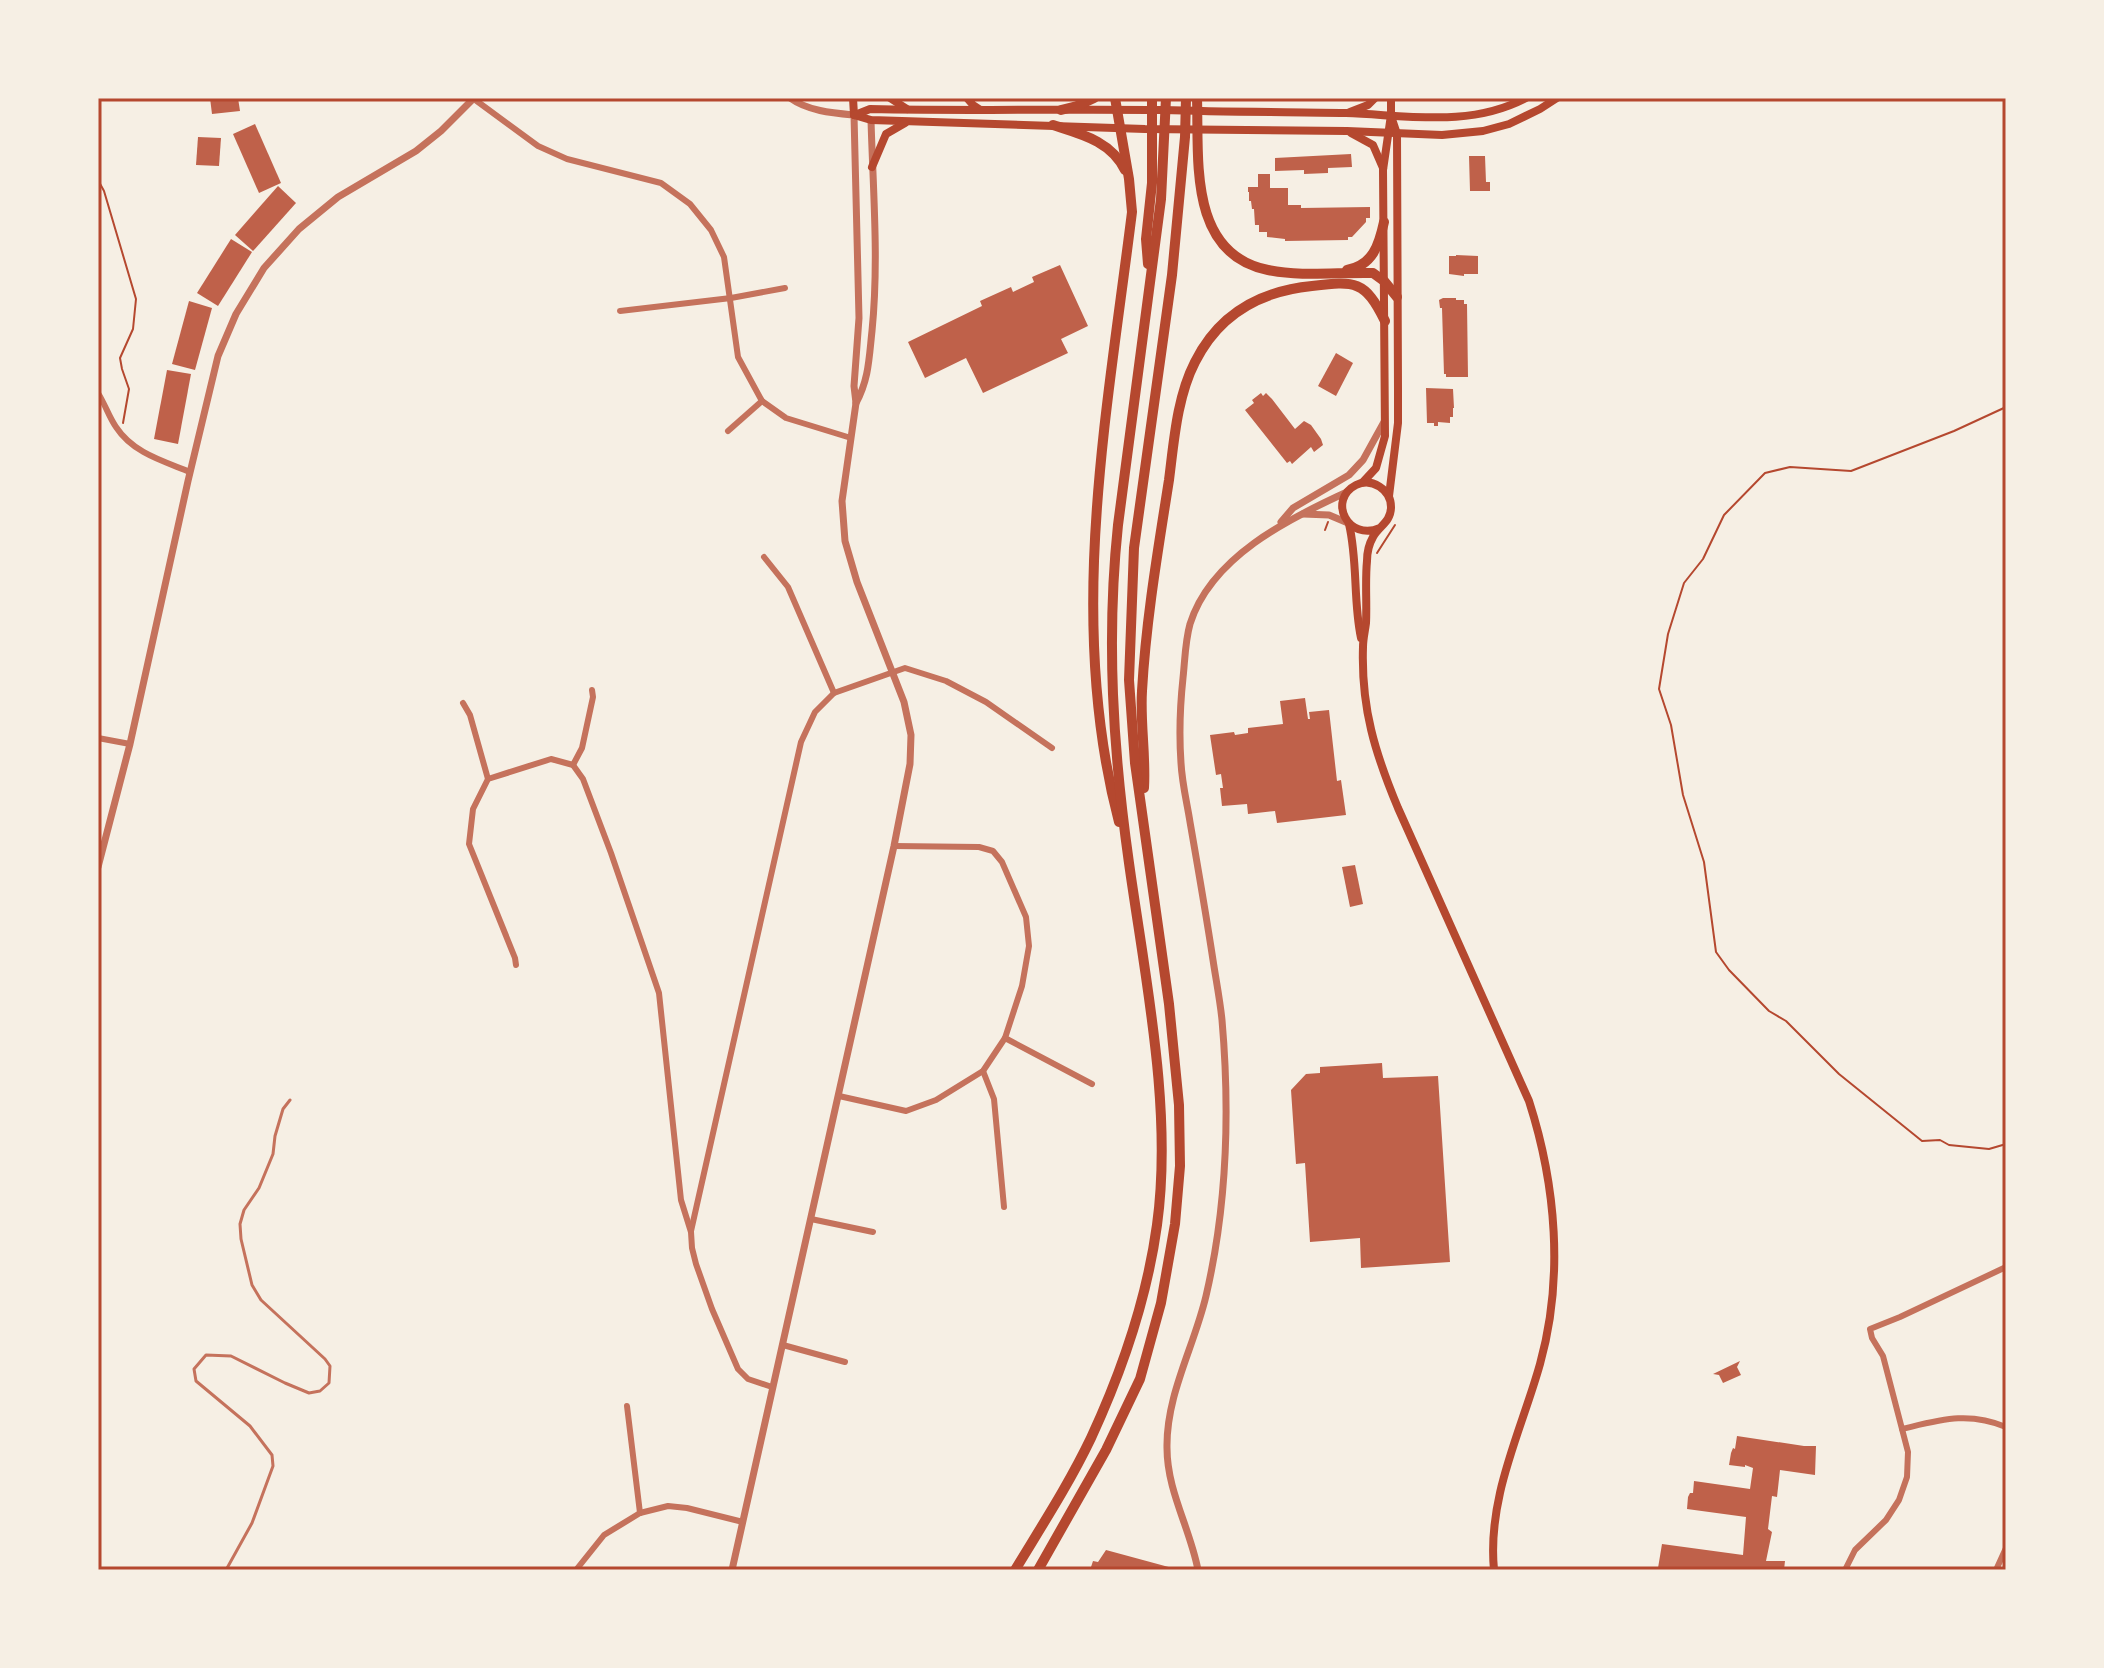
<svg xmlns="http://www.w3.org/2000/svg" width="2104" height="1668" font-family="Georgia,serif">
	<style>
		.building { fill: #bf614a }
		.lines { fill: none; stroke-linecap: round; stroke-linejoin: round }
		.path { stroke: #b5482f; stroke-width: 2 }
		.service { stroke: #c5725c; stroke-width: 3 }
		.minor { stroke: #c5725c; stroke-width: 6 }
		.tertiary { stroke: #c5725c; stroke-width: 7 }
		.secondary { stroke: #b5482f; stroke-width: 8 }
		.motorway { stroke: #b5482f; stroke-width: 10 }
		.neatline { fill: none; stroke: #b5482f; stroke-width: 3 }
	</style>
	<rect width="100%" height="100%" fill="#f6efe4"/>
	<!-- building -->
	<g class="building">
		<polygon points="210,98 238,98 240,111 212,114"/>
		<polygon points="255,124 281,183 259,193 233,134"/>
		<polygon points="198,137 221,138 219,166 196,165"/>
		<polygon points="1351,154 1352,167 1328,168 1328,173 1304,174 1304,170 1275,171 1275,158"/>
		<polygon points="1469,156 1485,156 1486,182 1490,182 1490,191 1470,191"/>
		<polygon points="1258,174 1270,174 1270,188 1288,188 1288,205 1301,205 1301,208 1370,207 1370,218 1366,218 1366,222 1352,237 1348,237 1348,240 1285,241 1285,239 1267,237 1267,232 1259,232 1259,225 1255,225 1254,209 1252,209 1251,201 1249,201 1249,192 1248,192 1248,187 1258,187"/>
		<polygon points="278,186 296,203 253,251 235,235"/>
		<polygon points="231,239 252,252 218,306 197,293"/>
		<polygon points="1456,255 1478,256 1478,274 1464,274 1464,276 1449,274 1449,256 1456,256"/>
		<polygon points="1060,265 1088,326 1061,339 1068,353 983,393 966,358 925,378 908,342 982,306 980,301 1011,287 1013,292 1034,282 1032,277"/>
		<polygon points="1443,298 1456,298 1456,300 1464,300 1464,304 1467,304 1468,377 1446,377 1446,374 1444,374 1442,308 1440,308 1439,300"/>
		<polygon points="189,301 212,308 195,370 172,364"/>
		<polygon points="1336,353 1353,363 1336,396 1318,386"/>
		<polygon points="167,370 191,374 178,444 154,439"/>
		<polygon points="1426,388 1453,389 1454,408 1453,408 1453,417 1450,417 1450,423 1438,422 1438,426 1434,426 1434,423 1427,423"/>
		<polygon points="1261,393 1263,396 1266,393 1272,399 1295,429 1304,421 1311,425 1321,439 1323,445 1314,452 1311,447 1292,464 1290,461 1287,463 1245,410 1254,403 1252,400"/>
		<polygon points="1305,698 1308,719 1310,719 1309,712 1329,710 1337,781 1341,780 1346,815 1277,823 1275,811 1248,814 1247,804 1222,806 1220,788 1223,788 1221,774 1216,775 1210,735 1234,732 1235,735 1248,733 1248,728 1283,724 1280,701"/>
		<polygon points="1355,865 1363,904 1350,907 1342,867"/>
		<polygon points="1382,1063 1383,1078 1438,1076 1450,1262 1361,1268 1360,1238 1310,1242 1305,1163 1296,1164 1291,1090 1306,1074 1320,1073 1320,1067"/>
		<polygon points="1740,1361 1737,1367 1741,1375 1723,1383 1719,1375 1713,1374"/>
		<polygon points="1737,1436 1804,1446 1816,1446 1815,1475 1780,1470 1777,1497 1772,1496 1768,1529 1772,1532 1766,1561 1785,1561 1784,1570 1675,1570 1658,1568 1662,1544 1743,1555 1746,1517 1687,1509 1688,1497 1690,1493 1693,1493 1694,1481 1750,1489 1753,1468 1745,1465 1745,1467 1729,1465 1731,1453 1733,1448 1735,1449"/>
		<polygon points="1106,1550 1176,1569 1176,1570 1090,1570 1093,1561 1098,1562"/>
	</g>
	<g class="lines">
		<!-- path -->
		<g class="path">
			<polyline points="98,180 104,191 136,299 133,329 120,358 122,369 129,389 123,423"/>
			<polyline points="2006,407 1954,431 1851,471 1790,467 1765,473 1724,515 1703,559 1684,583 1668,634 1659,689 1671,725 1683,795 1704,862 1716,952 1729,970 1769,1011 1786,1021 1839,1074 1922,1141 1940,1140 1949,1145 1989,1149 2006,1144"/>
			<polyline points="1325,530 1328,522"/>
			<polyline points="1377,553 1395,525"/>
		</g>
		<!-- service -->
		<polyline class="service" points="226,1570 252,1523 273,1466 272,1455 250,1426 196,1381 194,1369 206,1355 231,1356 285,1383 309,1393 320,1391 329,1383 330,1366 325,1359 261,1300 252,1285 241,1239 240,1224 244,1210 259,1188 273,1154 275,1136 283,1109 290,1100"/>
		<!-- minor -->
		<g class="minor">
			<polyline points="474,99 538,146 567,159 661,183 690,204 711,230 724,257 738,357 762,401 786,418 851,438"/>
			<polyline points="620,311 731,298 785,288"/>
			<path d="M 98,393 C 105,404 109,417 116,427 C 133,453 163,461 190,472"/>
			<polyline points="728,431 762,401"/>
			<polyline points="764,557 788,587 834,693"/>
			<polyline points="463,703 470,715 488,779"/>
			<polyline points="98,738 130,744"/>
			<polyline points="573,765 582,748 593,697 592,690"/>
			<polyline points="516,965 515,958 469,844 473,809 488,779 551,759 573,765 583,779 611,853 659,993 681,1200 691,1232 692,1248 696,1264 712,1309 738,1369 748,1379 772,1387"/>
			<polyline points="1005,1038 1092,1084"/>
			<polyline points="983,1071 994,1099 1004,1207"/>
			<polyline points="839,1096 906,1111 936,1100 983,1071 1005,1038 1022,986 1029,946 1026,917 1002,862 993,851 979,847 894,846"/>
			<polyline points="811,1219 873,1232"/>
			<polyline points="691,1231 801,742 815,712 834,693 905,668 946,681 986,702 1052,748"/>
			<polyline points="783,1345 845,1362"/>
			<polyline points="627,1406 640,1513"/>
			<path d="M 1902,1429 C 1940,1420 1968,1411 2006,1427"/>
			<polyline points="576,1570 604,1535 640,1513 668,1506 687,1508 743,1522"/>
			<polyline points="1845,1570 1855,1550 1886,1520 1899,1500 1907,1477 1908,1452 1883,1356 1872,1338 1870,1329 1900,1317 2006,1267"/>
			<polyline points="1996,1570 2006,1548"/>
		</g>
		<!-- tertiary -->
		<g class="tertiary">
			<path d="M 856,403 C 869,379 869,358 872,331 C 879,261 873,190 871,120"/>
			<polyline points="1303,514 1329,515 1348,523"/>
			<polyline points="1281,522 1293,508 1349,475 1363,460 1384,422"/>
			<polyline points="98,867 130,744 188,481 218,356 236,314 264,268 299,229 338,197 416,151 441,131 474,98"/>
			<path d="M 732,1570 L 894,846 L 910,764 L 911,735 L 904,702 L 857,582 L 845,541 L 842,501 L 856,403 L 854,386 L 859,318 L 854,115 C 832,113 808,111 790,98"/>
			<path d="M 1198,1570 C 1190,1528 1167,1491 1167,1448 C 1166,1395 1194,1347 1206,1296 C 1227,1206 1230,1112 1222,1020 C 1220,1000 1216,980 1213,960 C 1206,914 1198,868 1190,822 C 1187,803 1182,783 1181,763 C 1179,735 1180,706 1183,678 C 1185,660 1185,642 1190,624 C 1211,557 1288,519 1347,492"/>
		</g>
		<!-- secondary -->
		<g class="secondary">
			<polyline points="853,98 854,115"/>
			<polyline points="890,98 907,109"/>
			<polyline points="967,98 973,105 979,109"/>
			<polyline points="1350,112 1368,105 1375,98"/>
			<polyline points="854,115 871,120 1145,129 1347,131 1442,135 1483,131 1509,124 1540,109 1557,98"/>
			<path d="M 855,115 L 870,109 C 968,111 1066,109 1163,110 C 1224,112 1285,112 1346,113 C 1407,115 1469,128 1526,98"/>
			<polyline points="1351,133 1373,145 1383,168"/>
			<polyline points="872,167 886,134 905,123"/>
			<polyline points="1363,482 1376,468 1385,436 1383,170 1391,115 1391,98"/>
			<polyline points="1389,496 1398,423 1398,390 1397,134 1391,116"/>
			<path d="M 1349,524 C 1358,562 1353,601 1361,638"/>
			<path d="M 1380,528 C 1348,542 1327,500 1356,485 C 1372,477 1391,490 1391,507 C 1391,522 1379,526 1373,537 C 1369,544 1367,554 1367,561 C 1365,581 1367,602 1366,623 C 1365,631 1363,639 1363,647 C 1361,708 1375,753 1398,808 L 1529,1101 C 1556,1185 1564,1278 1540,1364 C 1521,1432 1487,1497 1494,1570"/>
		</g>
		<!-- motorway -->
		<g class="motorway">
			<path d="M 1115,98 L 1129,179 L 1132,212 C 1107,414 1066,621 1119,822"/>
			<path d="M 1197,98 C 1199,160 1188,254 1268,270 C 1301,277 1339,272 1373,273 L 1384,281 L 1397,297"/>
			<polyline points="1061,110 1077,106 1094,98"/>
			<path d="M 1053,125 C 1081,134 1111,141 1125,170"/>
			<polyline points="1148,264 1146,239 1152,183 1152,98"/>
			<path d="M 1347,270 C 1373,265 1379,245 1384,222"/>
			<path d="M 1144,788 C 1146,755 1140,723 1142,691 C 1146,620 1158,550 1169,480 C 1174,441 1177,397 1195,362 C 1219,314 1261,291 1312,286 C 1355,281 1365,280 1385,321"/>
			<path d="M 1015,1570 C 1041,1527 1069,1484 1091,1438 C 1122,1371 1147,1298 1157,1225 C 1173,1110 1145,978 1129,863 C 1113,750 1106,639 1118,525 L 1161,199 L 1166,98"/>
			<polyline points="1038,1570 1106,1450 1140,1379 1161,1303 1175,1224 1180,1166 1179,1105 1169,1004 1135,763 1129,680 1134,548 1172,275 1185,137 1186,98"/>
		</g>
	</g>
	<!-- border -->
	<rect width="2104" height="1668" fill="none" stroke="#f6efe4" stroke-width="200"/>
	<rect x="100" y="100" width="1904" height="1468" class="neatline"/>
</svg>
